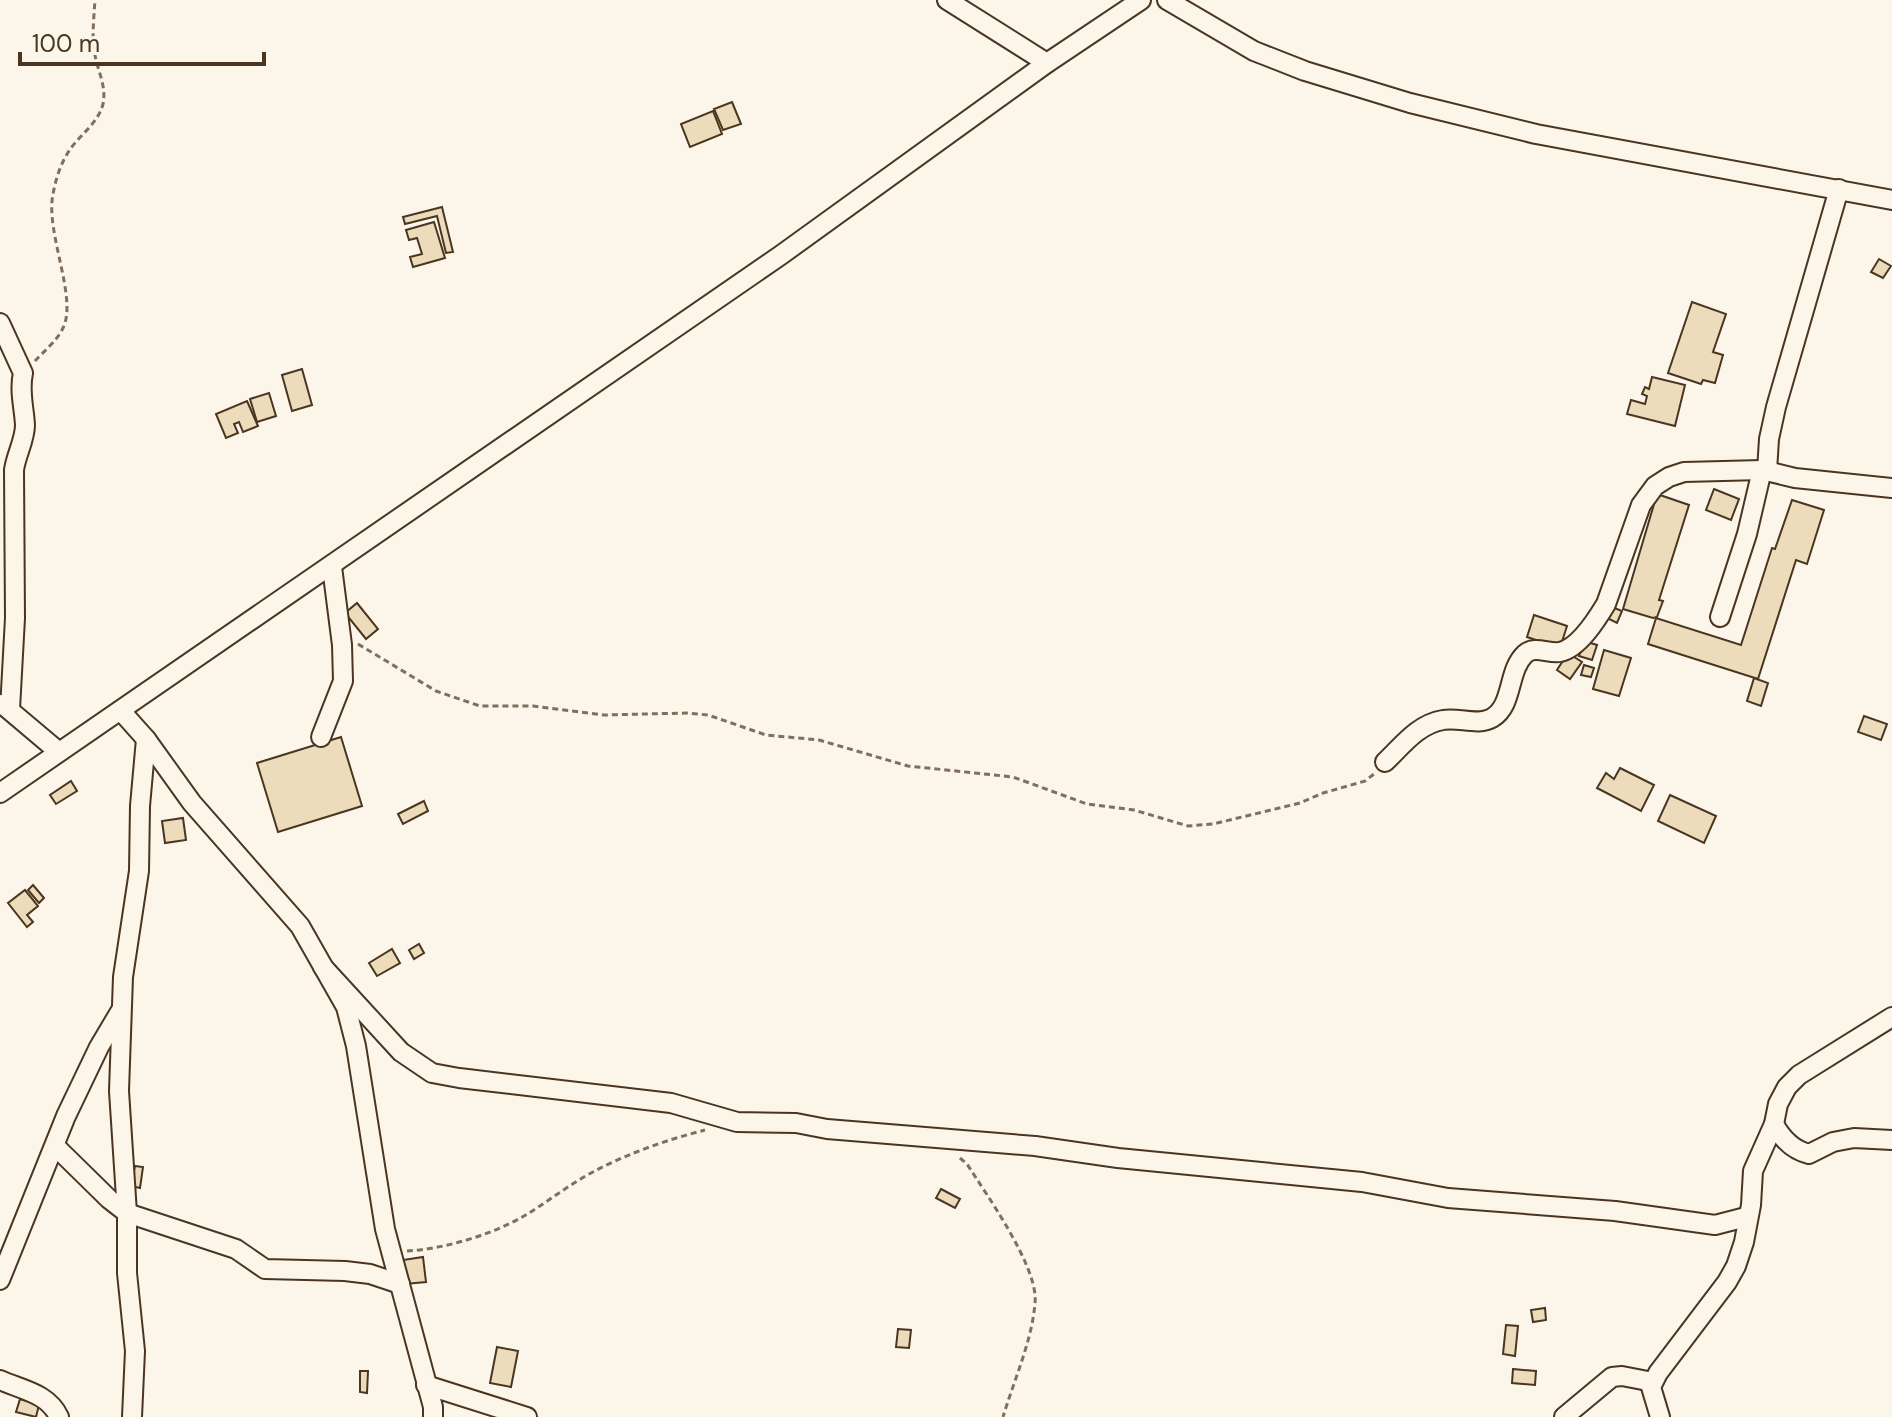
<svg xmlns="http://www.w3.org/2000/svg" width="1892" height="1417" font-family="'DM Sans',sans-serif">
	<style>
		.building { fill: #ecdcbc; stroke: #4a3520; stroke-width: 2 }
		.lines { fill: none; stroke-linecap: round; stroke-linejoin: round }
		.minor-casing { stroke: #4a3520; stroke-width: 22 }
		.path { stroke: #7f6f5c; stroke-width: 3; stroke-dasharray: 6 4; stroke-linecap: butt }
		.minor { stroke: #fbf6e9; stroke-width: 18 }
	</style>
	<rect width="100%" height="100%" fill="#fbf6e9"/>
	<!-- building -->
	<g class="building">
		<polygon points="732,102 741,124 723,130 714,109"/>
		<polygon points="713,111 722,134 690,147 681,124"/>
		<polygon points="442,207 453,252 446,253 437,216 405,224 403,217"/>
		<polygon points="434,222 445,258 413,267 410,257 422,254 417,238 409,240 406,230"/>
		<polygon points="1879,259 1891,266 1883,278 1871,272"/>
		<polygon points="1692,302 1726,314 1713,352 1723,355 1715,383 1703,380 1701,384 1668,373"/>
		<polygon points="302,369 312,405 292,411 282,375"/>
		<polygon points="1652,377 1685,385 1675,426 1627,414 1631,400 1645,404 1647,396 1642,394 1645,387 1649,389"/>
		<polygon points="269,393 276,416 257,422 250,399"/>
		<polygon points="247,401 258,426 243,432 239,422 234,424 238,433 226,438 216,414"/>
		<polygon points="1714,489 1739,499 1731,520 1706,510"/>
		<polygon points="1657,494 1689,505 1659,600 1663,601 1657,617 1653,618 1623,609"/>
		<polygon points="1792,500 1824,510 1807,564 1796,560 1758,679 1648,644 1656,618 1741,645 1772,548 1775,549"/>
		<polygon points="357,603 378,629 366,639 345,613"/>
		<polygon points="1612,607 1622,611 1617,623 1607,618"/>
		<polygon points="1534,615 1567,626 1560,648 1527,637"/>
		<polygon points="1584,641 1597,645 1592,660 1579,656"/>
		<polygon points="1604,650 1631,658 1619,696 1593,689"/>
		<polygon points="1568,653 1582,662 1570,679 1557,670"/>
		<polygon points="1584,665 1594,668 1591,677 1581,675"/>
		<polygon points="1754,678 1768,683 1761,706 1747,701"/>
		<polygon points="1864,716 1887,724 1881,740 1858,732"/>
		<polygon points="341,737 362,806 278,832 257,763"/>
		<polygon points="1620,768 1654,785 1641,811 1597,788 1606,773 1614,779"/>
		<polygon points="71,781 77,791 56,804 50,795"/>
		<polygon points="1670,795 1716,816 1704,843 1658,821"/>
		<polygon points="424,801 428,811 403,824 398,814"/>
		<polygon points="183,818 186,840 165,843 162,821"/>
		<polygon points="33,885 44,898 39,903 28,890"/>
		<polygon points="25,890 38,906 27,915 33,922 27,927 8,903"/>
		<polygon points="419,944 424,953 414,959 409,950"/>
		<polygon points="392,949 400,963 377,976 369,963"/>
		<polygon points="135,1166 143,1167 140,1188 131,1186"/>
		<polygon points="941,1189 960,1199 955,1208 936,1198"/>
		<polygon points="423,1257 426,1282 405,1284 403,1260"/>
		<polygon points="1545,1308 1546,1320 1533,1322 1531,1310"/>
		<polygon points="1506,1325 1518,1326 1515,1356 1503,1354"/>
		<polygon points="898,1329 911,1330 909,1348 896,1347"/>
		<polygon points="497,1347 518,1351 511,1387 490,1383"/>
		<polygon points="1513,1369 1536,1371 1535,1385 1512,1383"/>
		<polygon points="360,1371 368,1371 367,1393 360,1392"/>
		<polygon points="20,1399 39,1405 36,1417 16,1412"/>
	</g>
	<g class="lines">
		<defs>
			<g id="minor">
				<polyline points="947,0 1047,63"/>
				<polyline points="1167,0 1254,51 1305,71 1410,103 1536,134 1892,200"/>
				<path d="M 0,323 L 23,373 C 19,391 24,407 25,425 C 25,440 16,455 14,470 L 15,618 L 10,709"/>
				<polyline points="1767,471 1769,439 1776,407 1839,189"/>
				<polyline points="1720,617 1747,534 1762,470"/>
				<polyline points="2,704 59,752"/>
				<polyline points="121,711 146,739 192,803 300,926 346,1007 356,1046 385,1229 433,1407 433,1417"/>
				<polyline points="321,737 343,681 342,645 332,567"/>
				<path d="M 1385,762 C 1402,746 1418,724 1443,720 C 1459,717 1478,726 1492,718 C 1514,705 1507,671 1525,654 C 1535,645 1548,654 1560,652 C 1579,648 1597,619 1606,604 L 1641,505 L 1655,486 L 1669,477 L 1684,472 L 1762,470 L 1795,478 L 1892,488"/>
				<polyline points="0,793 781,255 1047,63 1141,0"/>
				<polyline points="323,967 401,1052 432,1073 459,1078 671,1103 737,1122 796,1123 827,1129 1035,1146 1118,1158 1362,1182 1448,1198 1615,1211 1715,1225 1746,1217"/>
				<path d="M 1774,1124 C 1782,1139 1793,1150 1809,1154 L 1833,1142 L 1854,1138 L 1892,1140"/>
				<polyline points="55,1146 109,1199 127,1213 236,1249 265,1269 345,1271 370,1274 400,1284"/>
				<polyline points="0,1280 66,1116 99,1047 121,1010"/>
				<path d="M 0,1380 C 22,1390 48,1393 59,1417"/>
				<polyline points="426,1385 527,1417"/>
				<polyline points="132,1417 135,1351 127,1273 127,1213 119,1091 123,977 139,871 140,806 146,739"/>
				<polyline points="1564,1417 1612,1377 1622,1376 1653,1382"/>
				<polyline points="1660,1417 1651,1387 1658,1373 1727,1282 1736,1266 1744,1242 1751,1205 1753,1171 1774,1124 1778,1104 1787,1087 1799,1075 1892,1017"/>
			</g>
		</defs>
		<!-- minor casing -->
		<use href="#minor" class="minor-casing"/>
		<!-- path -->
		<g class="path">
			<path d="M 35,361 C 44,351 57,341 63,328 C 78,298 45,232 53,194 C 56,178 61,162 71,148 C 82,133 98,123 103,104 C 107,85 96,68 94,49 C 92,33 94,16 95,0"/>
			<polyline points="358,644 436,691 480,706 533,706 604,715 688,713 708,715 766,735 819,740 908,766 1013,777 1087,804 1134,810 1188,826 1213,824 1300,803 1323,793 1365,781 1374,774"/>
			<path d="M 960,1158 L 967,1164 C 986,1194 1039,1268 1035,1303 C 1032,1341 1014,1380 1003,1417"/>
			<path d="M 407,1251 C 444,1249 491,1235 524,1216 C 546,1203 567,1186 591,1173 C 626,1154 666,1140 705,1130"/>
		</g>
		<!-- minor -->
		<use href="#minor" class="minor"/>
	</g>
	<!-- scale -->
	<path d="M20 52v12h244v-12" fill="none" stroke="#4a3520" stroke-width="4"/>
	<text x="32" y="52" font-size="24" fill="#4a3520" stroke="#fbf6e9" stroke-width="6" paint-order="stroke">100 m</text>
</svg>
